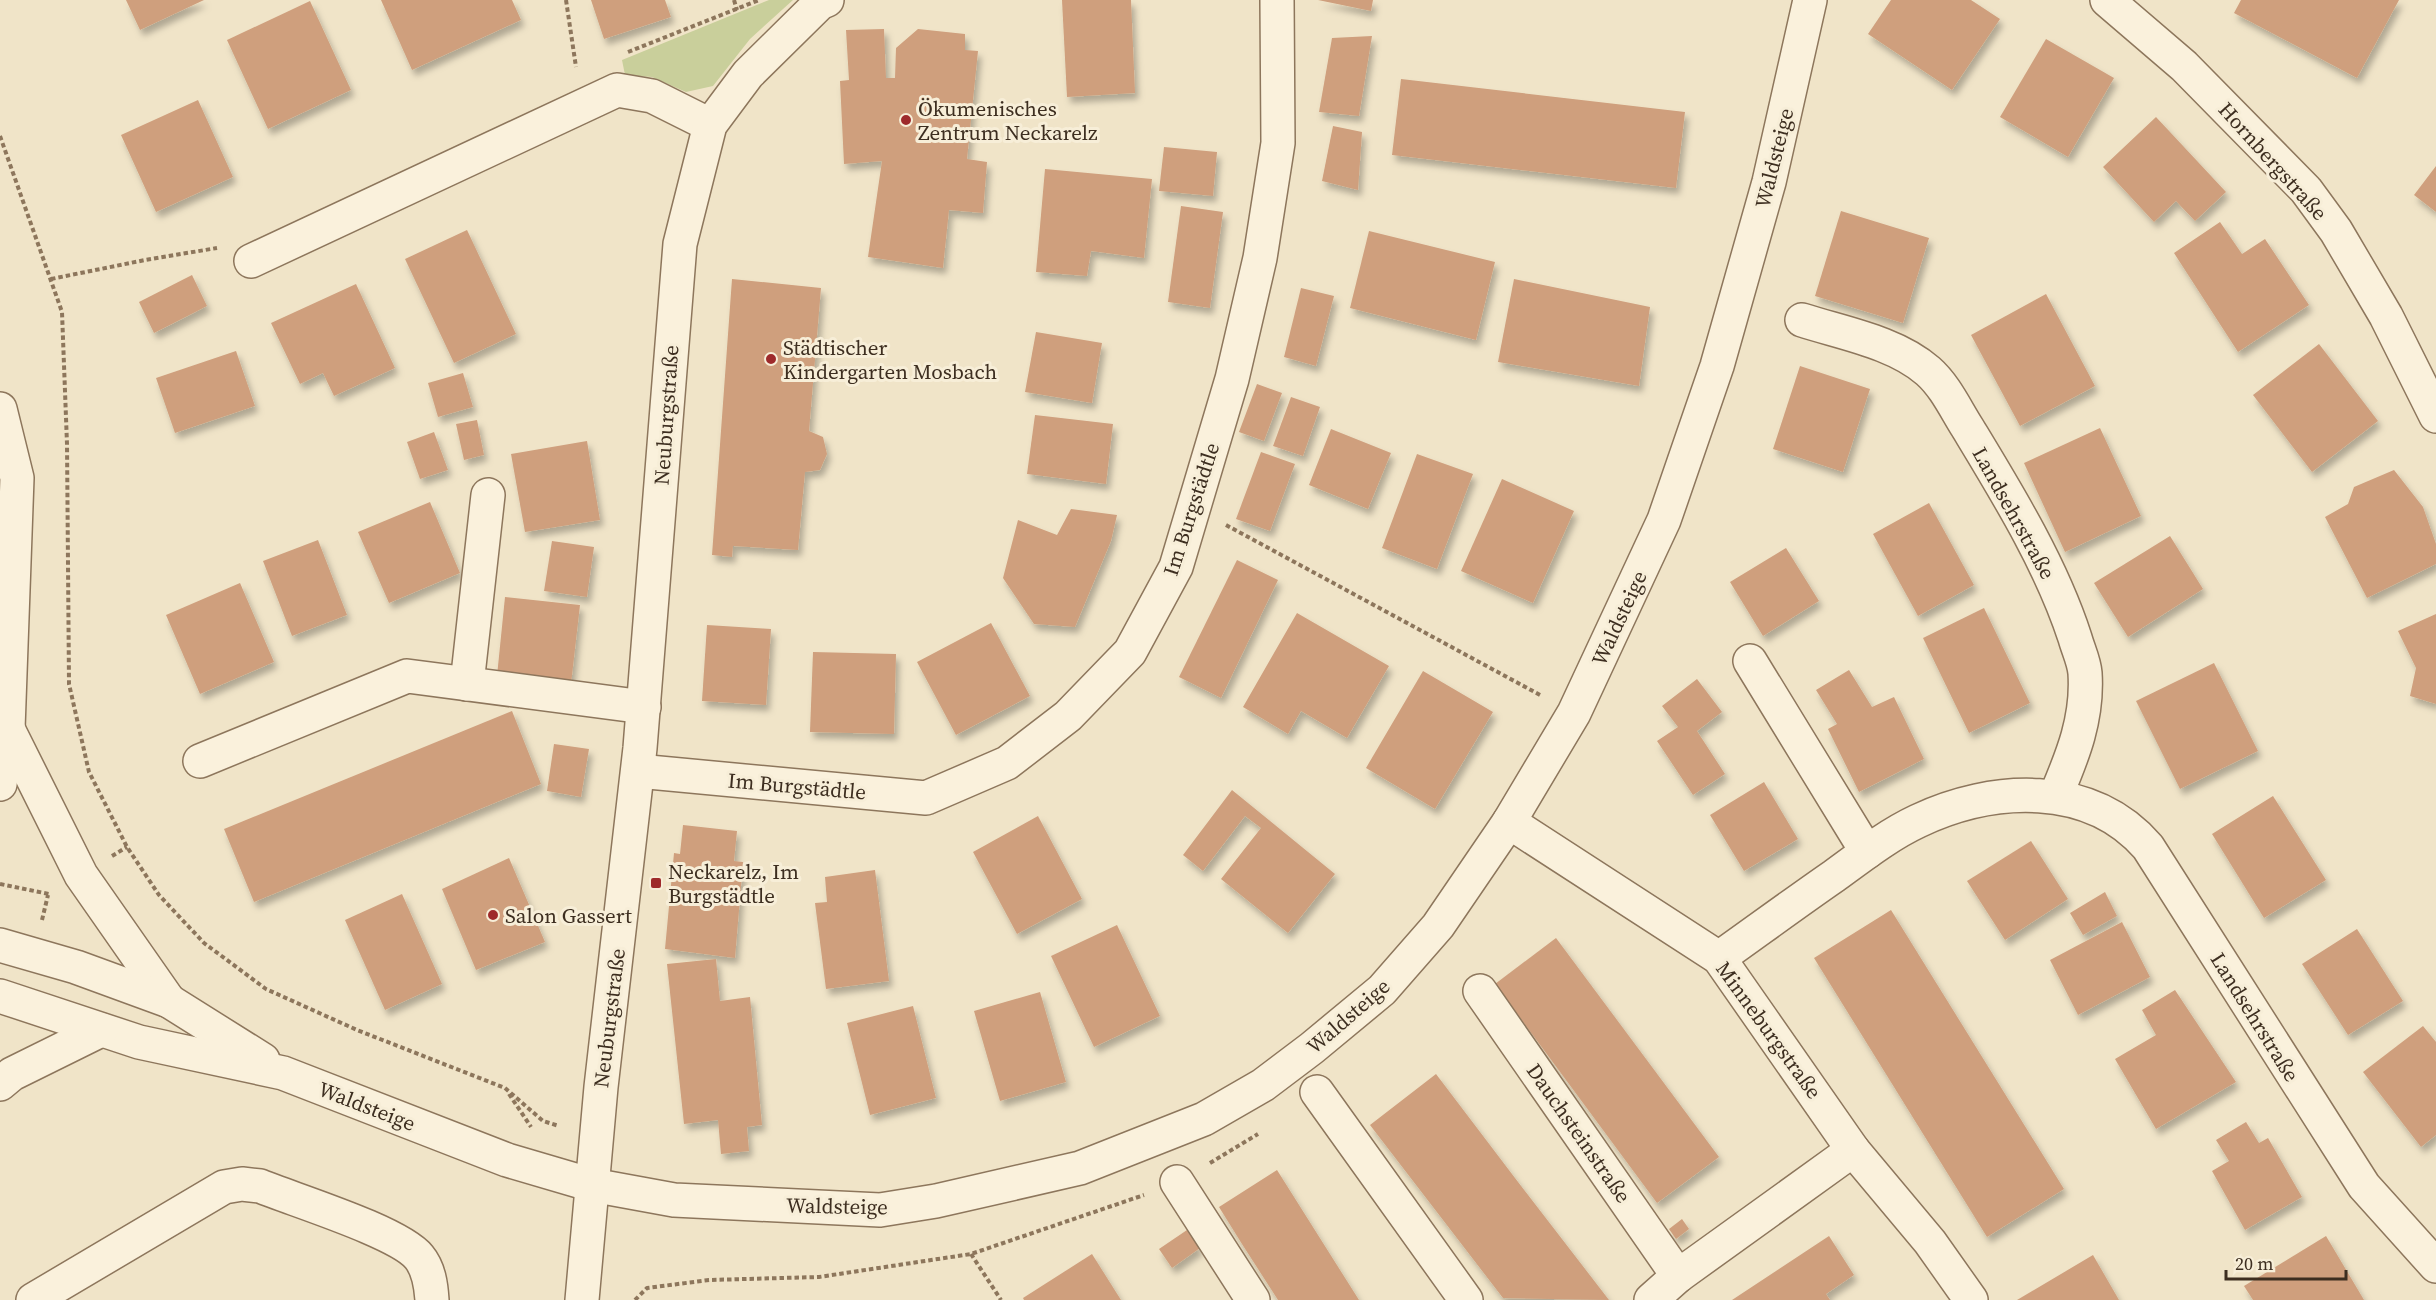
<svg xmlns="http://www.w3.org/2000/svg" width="2436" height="1300" font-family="'Source Serif 4',serif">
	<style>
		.green { fill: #c9cf9b }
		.building { fill: #cf9f7d; filter: url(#shadow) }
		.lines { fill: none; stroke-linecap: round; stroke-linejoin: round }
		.minor-casing { stroke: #8d765c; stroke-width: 36 }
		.path { stroke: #8d765c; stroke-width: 4; stroke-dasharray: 4.5 3; stroke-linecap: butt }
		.minor { stroke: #faf1dc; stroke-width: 33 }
		.poi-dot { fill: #9e2a2b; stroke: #f7eed8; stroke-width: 2 }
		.labels { text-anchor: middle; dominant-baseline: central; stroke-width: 6; stroke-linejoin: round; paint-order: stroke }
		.poi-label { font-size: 21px; fill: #3d2e20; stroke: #f7eed8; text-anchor: start }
		.street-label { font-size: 21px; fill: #3d2e20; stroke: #f7eed8 }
	</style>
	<defs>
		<filter id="shadow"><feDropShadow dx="3.5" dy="6" stdDeviation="3" flood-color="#0004"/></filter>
	</defs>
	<rect width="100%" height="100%" fill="#f0e4c8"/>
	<!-- green -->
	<polygon class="green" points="769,0 793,0 750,39 713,86 686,92 652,77 625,75 622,60"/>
	<!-- building -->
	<g class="building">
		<polygon points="126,0 204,0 140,30"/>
		<polygon points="381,0 512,0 521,20 412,70"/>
		<polygon points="591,0 665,0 671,17 604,39"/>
		<polygon points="1062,0 1131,0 1135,93 1067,97"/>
		<polygon points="1318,0 1373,0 1371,11"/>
		<polygon points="1891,0 1971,0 2000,19 1952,90 1868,34"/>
		<polygon points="2241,0 2399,0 2357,78 2234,13"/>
		<polygon points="310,1 351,90 268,129 227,40"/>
		<polygon points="884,29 886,78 895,78 896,48 918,29 965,34 965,50 978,51 967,159 987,162 983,213 949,210 943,268 868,257 882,161 844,164 840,81 849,80 846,30"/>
		<polygon points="1372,36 1359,116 1319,112 1332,38"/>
		<polygon points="2046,39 2114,78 2068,157 2000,117"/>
		<polygon points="1401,79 1685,112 1676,188 1392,155"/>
		<polygon points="198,100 233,177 156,212 121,135"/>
		<polygon points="2156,117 2226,192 2195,221 2176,201 2154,222 2103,167"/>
		<polygon points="1333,126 1362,132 1358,190 1322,181"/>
		<polygon points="1164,147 1217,152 1213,196 1159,191"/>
		<polygon points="2436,166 2436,212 2414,195"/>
		<polygon points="1045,169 1152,179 1144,258 1091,251 1087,276 1036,272"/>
		<polygon points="1181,206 1223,212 1210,308 1168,302"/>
		<polygon points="1841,211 1929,238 1903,323 1815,296"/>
		<polygon points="2220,222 2242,254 2265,239 2309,305 2238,352 2174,253"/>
		<polygon points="467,230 516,334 454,363 405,259"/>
		<polygon points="1369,231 1495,262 1476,340 1350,308"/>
		<polygon points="192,275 207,306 154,333 139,302"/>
		<polygon points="732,279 821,288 809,431 823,437 827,454 820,470 805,472 798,550 733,546 732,557 712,555"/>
		<polygon points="1514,279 1650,307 1639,386 1498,362"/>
		<polygon points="356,284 395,368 334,396 323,373 300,384 271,323"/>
		<polygon points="1301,288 1334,296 1316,366 1284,357"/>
		<polygon points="2046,294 2095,386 2020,426 1971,335"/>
		<polygon points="1036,332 1102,343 1092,403 1025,392"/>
		<polygon points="2319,344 2378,421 2312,472 2253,395"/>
		<polygon points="236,351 255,406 175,433 156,378"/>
		<polygon points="1800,366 1870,389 1843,472 1773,449"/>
		<polygon points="463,373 473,407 438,417 428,383"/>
		<polygon points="1257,384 1282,393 1264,441 1239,432"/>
		<polygon points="1291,397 1320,407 1303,456 1273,446"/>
		<polygon points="1035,415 1113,424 1106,484 1027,474"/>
		<polygon points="477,420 484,455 464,460 456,424"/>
		<polygon points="2100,428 2141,516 2065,552 2024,463"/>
		<polygon points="1331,429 1391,453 1368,509 1309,485"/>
		<polygon points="434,432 448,470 420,479 407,442"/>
		<polygon points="587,441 600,520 525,532 511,454"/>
		<polygon points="1261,452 1295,464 1270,531 1236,519"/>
		<polygon points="1417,454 1473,474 1437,569 1382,548"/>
		<polygon points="2394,470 2423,507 2436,544 2436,564 2367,598 2325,517 2348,504 2354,487"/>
		<polygon points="1502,479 1574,511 1533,603 1461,571"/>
		<polygon points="430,502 460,573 389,603 358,532"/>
		<polygon points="1929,503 1974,585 1918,616 1873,534"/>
		<polygon points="1071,509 1117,515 1111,541 1075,627 1034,624 1003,578 1018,520 1057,535"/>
		<polygon points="2170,536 2203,589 2128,637 2094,583"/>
		<polygon points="318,540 347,615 292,636 263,561"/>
		<polygon points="552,541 594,547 587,597 544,591"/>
		<polygon points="1786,548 1819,601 1763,636 1730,582"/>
		<polygon points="1237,560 1278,580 1221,698 1179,677"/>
		<polygon points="240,583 274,662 200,694 166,615"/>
		<polygon points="505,597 580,605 571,684 497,676"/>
		<polygon points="1984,608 2030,703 1969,733 1923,638"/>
		<polygon points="1297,613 1389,666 1347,738 1301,711 1288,734 1243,707"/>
		<polygon points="2436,614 2436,704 2410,696 2416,668 2398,631"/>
		<polygon points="991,623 1030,696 956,735 917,662"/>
		<polygon points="707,625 771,629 766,705 702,701"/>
		<polygon points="813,652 896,654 894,734 810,732"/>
		<polygon points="2214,663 2258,751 2180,789 2136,701"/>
		<polygon points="1849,670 1872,707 1894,697 1924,759 1859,792 1828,729 1837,724 1816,690"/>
		<polygon points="1423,671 1493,712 1435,809 1366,768"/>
		<polygon points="1697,679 1722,712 1697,731 1725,774 1693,795 1657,741 1678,727 1662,706"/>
		<polygon points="512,711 541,784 254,902 224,829"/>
		<polygon points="554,744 589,749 581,797 547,791"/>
		<polygon points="1764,782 1798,839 1744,871 1710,815"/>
		<polygon points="1232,790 1335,874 1288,933 1221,879 1261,828 1245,816 1203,871 1183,855"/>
		<polygon points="2273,796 2326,880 2264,918 2212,834"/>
		<polygon points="1038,816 1082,899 1017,934 973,852"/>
		<polygon points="683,825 737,831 734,861 743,862 735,958 665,949 674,853 680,854"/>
		<polygon points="2031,841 2068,899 2005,940 1967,881"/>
		<polygon points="509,858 545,942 476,970 442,889"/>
		<polygon points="875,870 889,981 826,989 815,903 827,902 825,877"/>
		<polygon points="2105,892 2117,916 2083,935 2070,913"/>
		<polygon points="402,894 442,984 385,1010 345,920"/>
		<polygon points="1891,910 2064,1189 1987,1237 1814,958"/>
		<polygon points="2122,922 2150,977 2078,1015 2050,960"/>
		<polygon points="1117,925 1160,1016 1094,1047 1051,956"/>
		<polygon points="2357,929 2403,1001 2348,1035 2302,964"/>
		<polygon points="1556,938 1719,1157 1657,1203 1495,984"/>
		<polygon points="716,959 720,1001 750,997 762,1125 747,1127 749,1151 721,1154 718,1120 684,1124 667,964"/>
		<polygon points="2175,990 2236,1082 2156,1129 2115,1059 2156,1035 2142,1010"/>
		<polygon points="1040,992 1066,1082 1000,1101 974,1011"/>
		<polygon points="913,1006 936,1098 870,1115 847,1023"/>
		<polygon points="2423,1026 2436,1042 2436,1135 2421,1147 2363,1072"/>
		<polygon points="1436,1074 1518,1182 1609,1300 1503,1298 1370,1125"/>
		<polygon points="2246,1122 2259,1143 2268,1138 2302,1197 2245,1230 2212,1171 2229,1161 2216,1140"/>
		<polygon points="1277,1170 1323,1243 1359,1300 1278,1300 1242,1244 1219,1207"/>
		<polygon points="1682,1219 1689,1229 1676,1239 1669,1229"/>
		<polygon points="1187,1230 1200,1248 1172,1268 1159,1249"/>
		<polygon points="1829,1236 1854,1275 1826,1294 1830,1300 1732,1300"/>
		<polygon points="2326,1236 2364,1300 2253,1300 2244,1286"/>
		<polygon points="1092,1254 1121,1300 1024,1300 1023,1298"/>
		<polygon points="2093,1255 2119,1300 2017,1300"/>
	</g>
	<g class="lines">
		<defs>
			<g id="minor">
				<polyline points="2107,0 2184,66 2306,190 2336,231 2386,316 2436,416"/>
				<polyline points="251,261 617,90 652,96 710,125"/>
				<path d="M 1802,320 C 1842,333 1895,342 1928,371 C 1945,386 1955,408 1967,427 C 2007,493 2051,564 2075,638 C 2078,649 2084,661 2085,673 C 2088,718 2073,755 2056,795"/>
				<polyline points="0,409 17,478 8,729 0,784"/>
				<polyline points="1750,661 1867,852"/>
				<polyline points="467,684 488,495"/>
				<polyline points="8,729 81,875 169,1001"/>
				<polyline points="200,761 407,676 644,707"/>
				<polyline points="638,771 926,798 1007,763 1068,716 1130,652 1176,567 1232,379 1260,258 1278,143 1277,0"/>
				<polyline points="1509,822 1719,958 1853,1150 1930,1242 1971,1300"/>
				<polyline points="0,945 76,967 169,1001 263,1060"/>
				<path d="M 1719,958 C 1757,931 1795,903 1834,876 C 1860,857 1888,835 1918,821 C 1992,786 2090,780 2148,847 L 2364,1186 L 2436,1266"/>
				<polyline points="1480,991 1678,1276"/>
				<polyline points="0,996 139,1042 283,1073 507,1160 592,1185 674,1200 880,1210 936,1201 1080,1168 1204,1119 1263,1085 1312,1048 1382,990 1438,926 1509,822 1574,713 1664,520 1717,366 1769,182 1810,0"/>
				<polyline points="0,1084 12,1074 101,1030"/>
				<polyline points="1317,1092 1466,1300"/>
				<polyline points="1177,1182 1253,1300"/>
				<path d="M 33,1300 L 224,1187 L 242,1184 L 260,1186 C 294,1200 399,1232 419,1257 C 429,1269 431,1285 432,1300"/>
				<polyline points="582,1300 601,1087 640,748 680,244 710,125 748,74 820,3 827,0"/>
				<polyline points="1651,1300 1678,1276 1853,1150"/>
			</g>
		</defs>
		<!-- minor casing -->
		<use href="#minor" class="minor-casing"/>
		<!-- path -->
		<g class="path">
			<polyline points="566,0 576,67"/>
			<polyline points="734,0 737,10"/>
			<polyline points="628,52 759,0"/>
			<polyline points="0,136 62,312 67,444 69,684 89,772 127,847 159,895 204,943 266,989 357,1030 505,1088 543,1121 559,1126"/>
			<polyline points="51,279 145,260 217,248"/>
			<polyline points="1226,525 1542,696"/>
			<polyline points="112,856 127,847"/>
			<polyline points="0,884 49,894"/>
			<polyline points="42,920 48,895"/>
			<polyline points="509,1094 531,1127"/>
			<polyline points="1210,1163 1258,1134"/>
			<polyline points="971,1254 1001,1300"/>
			<polyline points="635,1300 647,1288 709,1280 819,1277 971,1254 1144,1195"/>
		</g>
		<!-- minor -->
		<use href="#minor" class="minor"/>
	</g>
	<!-- markers -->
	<g class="poi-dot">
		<circle cx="906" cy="120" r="6"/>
		<circle cx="771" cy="359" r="6"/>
		<rect x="650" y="877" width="12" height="12" rx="3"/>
		<circle cx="493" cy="915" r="6"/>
	</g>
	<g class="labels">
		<!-- poi labels -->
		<g class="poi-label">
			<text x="918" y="108">Ökumenisches<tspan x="918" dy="24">Zentrum Neckarelz</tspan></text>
			<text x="783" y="347">Städtischer<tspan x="783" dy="24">Kindergarten Mosbach</tspan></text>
			<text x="668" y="871">Neckarelz, Im<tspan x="668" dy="24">Burgstädtle</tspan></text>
			<text x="505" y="915">Salon Gassert</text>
		</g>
		<!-- street labels -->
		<g class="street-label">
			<text transform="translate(1774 158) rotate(-76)">Waldsteige</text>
			<text transform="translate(2273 161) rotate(48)">Hornbergstraße</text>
			<text transform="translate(666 415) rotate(-86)">Neuburgstraße</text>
			<text transform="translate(1191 509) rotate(-72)">Im Burgstädtle</text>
			<text transform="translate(2014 513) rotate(61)">Landsehrstraße</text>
			<text transform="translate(1619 618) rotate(-65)">Waldsteige</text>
			<text transform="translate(797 786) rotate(5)">Im Burgstädtle</text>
			<text transform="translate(1348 1016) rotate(-41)">Waldsteige</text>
			<text transform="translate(2255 1017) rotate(58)">Landsehrstraße</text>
			<text transform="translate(609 1018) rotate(-83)">Neuburgstraße</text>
			<text transform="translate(1769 1030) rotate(54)">Minneburgstraße</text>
			<text transform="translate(367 1106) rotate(21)">Waldsteige</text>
			<text transform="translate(1579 1133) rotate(55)">Dauchsteinstraße</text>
			<text transform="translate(837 1206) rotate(1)">Waldsteige</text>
		</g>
	</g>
	<!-- scale -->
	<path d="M2226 1270v9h120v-9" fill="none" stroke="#3d2e20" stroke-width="3"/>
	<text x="2235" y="1270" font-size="18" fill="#3d2e20" stroke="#f7eed8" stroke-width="4.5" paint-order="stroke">20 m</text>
</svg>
